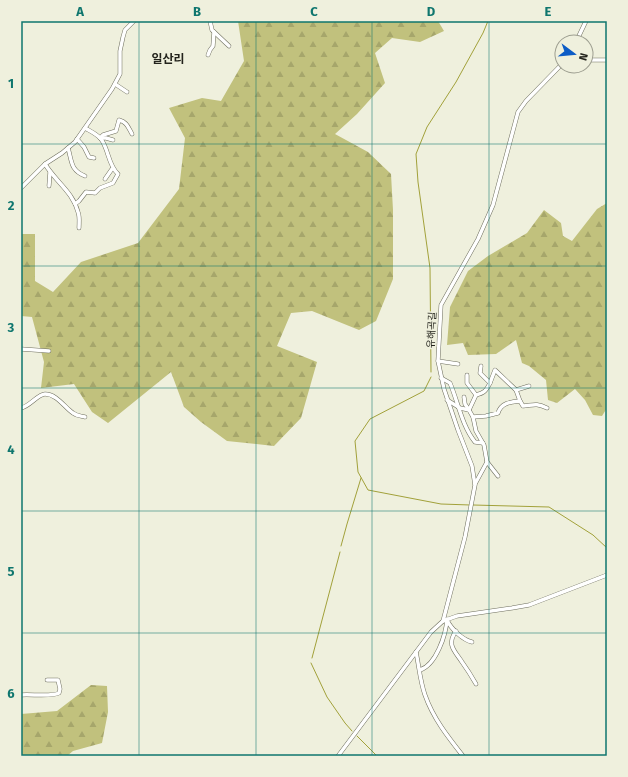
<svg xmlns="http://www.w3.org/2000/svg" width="628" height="777" font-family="'Fira Sans','Noto Sans KR',sans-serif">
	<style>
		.forest { fill: url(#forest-firs) }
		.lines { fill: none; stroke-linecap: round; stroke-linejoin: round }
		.stream { stroke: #a2a13a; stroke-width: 1 }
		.minor-casing { stroke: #6e6e5e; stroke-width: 4.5 }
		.minor { stroke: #fff; stroke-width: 3.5 }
		.grid { fill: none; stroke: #0f766e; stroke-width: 1; stroke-opacity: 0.55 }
		.labels { text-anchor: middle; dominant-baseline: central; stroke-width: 3; stroke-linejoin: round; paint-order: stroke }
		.street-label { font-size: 10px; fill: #23231c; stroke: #eff0dd }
		.quarter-label { font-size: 12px; font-weight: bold; fill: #23231c; stroke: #eff0dd }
		.neatline { fill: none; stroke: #0f766e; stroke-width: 1.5 }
		.grid-label { font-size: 13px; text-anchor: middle; font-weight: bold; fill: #0f766e }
	</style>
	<defs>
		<pattern id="forest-firs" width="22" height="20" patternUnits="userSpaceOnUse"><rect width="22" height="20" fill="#c1c17d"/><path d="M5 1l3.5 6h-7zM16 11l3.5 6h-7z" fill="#a6a66b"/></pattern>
	</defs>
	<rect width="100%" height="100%" fill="#eff0dd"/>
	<!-- forest -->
	<g class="forest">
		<polygon points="238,21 438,21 444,31 420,42 392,38 375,53 385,83 357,114 335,134 368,152 391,174 393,210 393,279 376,321 359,330 312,311 291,313 277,346 317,362 301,418 274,446 227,441 201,422 184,407 171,372 108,423 92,412 74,384 41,388 44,362 32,317 21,316 21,234 35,234 35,281 53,292 81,262 138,243 179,189 185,138 169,108 202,98 221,101 244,61"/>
		<polygon points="607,203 607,408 602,416 593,415 585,400 575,389 557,403 548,400 546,380 529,366 522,363 516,340 496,354 468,355 463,343 447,345 450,307 468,271 488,256 527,233 544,210 561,223 563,236 572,241 597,209"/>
		<polygon points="91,685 107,686 108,712 102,743 73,751 67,756 21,756 21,714 57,711"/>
	</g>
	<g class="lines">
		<!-- stream -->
		<g class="stream">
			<polyline points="431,372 430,268 418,182 416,154 427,127 456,82 483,33 488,21"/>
			<polyline points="431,377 424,391 370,419 355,441 358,472 368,490 441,504 470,505"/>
			<polyline points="473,505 549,507 593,535 607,548"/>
			<polyline points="341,546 347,524 361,478"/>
			<polyline points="312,658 340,552"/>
			<polyline points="311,663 327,697 345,723 352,731"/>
			<polyline points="357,736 377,756"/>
		</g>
		<defs>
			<g id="minor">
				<polyline points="210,21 212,30 229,46"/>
				<polyline points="576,42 586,21"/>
				<polyline points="208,55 210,50 213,46 214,32"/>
				<polyline points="586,60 607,60"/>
				<polyline points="115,84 127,92"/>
				<path d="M 100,138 L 103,135 L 116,131 L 119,120 C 127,122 128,127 132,134"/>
				<polyline points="100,138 106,138 113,140"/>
				<polyline points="77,139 84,147 89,157 94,158"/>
				<path d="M 68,148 C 72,161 70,170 85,176"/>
				<path d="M 45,164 C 55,181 73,192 78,212 C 80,217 79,223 79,228"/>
				<polyline points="105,179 112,169"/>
				<polyline points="49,186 50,172"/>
				<polyline points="21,188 45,164 62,153 75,142 112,89 120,74 120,51 123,37 125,30 134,21"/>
				<path d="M 75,204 L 79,201 L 86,192 L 95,193 L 100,188 L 113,183 L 118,174 C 108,165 109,150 101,139 C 97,134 90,131 85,128"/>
				<polyline points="21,349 49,351"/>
				<polyline points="438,361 458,364"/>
				<polyline points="467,375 467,383 476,395 469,410"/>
				<path d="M 441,378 L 450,383 C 458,402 462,426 475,442 L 483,443"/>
				<polyline points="490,383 495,370 516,390 520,401"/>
				<polyline points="516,390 529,386"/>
				<path d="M 476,395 C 484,393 486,391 490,383 L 480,373 L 481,366"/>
				<polyline points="464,397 465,404 469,410"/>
				<polyline points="447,400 460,408 469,410 473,417 476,431 484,445 487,462 475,484"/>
				<path d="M 21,408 C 29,407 38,394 45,394 C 57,394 65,408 73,413 C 77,416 81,416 85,417"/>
				<path d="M 473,417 L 486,416 L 498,413 C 501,403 510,402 520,401 L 523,406 C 534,405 536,403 547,408"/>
				<polyline points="487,462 498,476"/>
				<path d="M 447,620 C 451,629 463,640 472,642"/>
				<polyline points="443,621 465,537 475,485 472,466 458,430 444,389 438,361 441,305 478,239 493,205 518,112 526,101 562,64"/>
				<path d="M 456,631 C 446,645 455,651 462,662 C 467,669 472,677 476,684"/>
				<path d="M 416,652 C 419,666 420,681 425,695 C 433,718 448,737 463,756"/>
				<path d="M 420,670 C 436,665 446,635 447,619"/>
				<path d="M 21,695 C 30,694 53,697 59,693 L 60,689 L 58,680 L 47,680"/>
				<polyline points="338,756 431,632 443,621 457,616 512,608 529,605 607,575"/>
			</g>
		</defs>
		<!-- minor casing -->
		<use href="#minor" class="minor-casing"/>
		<!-- minor -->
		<use href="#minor" class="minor"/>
	</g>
	<!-- grid -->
	<path class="grid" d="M 139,21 L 139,756M 256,21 L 256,756M 372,21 L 372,756M 489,21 L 489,756M 21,144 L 607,144M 21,266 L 607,266M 21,388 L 607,388M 21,511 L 607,511M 21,633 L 607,633"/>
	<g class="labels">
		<!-- street labels -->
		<g class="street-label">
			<text transform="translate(432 330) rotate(-87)">유해곡길</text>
		</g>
		<!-- quarter labels -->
		<g class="quarter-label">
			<text x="168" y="59">일산리</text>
		</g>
	</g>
	<!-- border -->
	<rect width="628" height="777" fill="none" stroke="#eff0dd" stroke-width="44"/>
	<!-- north arrow -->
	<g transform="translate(574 54) rotate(106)"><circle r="19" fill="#eff0dd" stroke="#9d9e90"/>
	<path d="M0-3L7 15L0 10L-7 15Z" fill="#0c5cc6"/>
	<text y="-6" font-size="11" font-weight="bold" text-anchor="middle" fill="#23231c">N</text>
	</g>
	<rect x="22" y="22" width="584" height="733" class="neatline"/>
	<g class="grid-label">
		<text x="80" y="16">A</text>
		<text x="197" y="16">B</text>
		<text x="314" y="16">C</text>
		<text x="431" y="16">D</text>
		<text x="548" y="16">E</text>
		<text x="11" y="88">1</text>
		<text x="11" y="210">2</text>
		<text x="11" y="332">3</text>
		<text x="11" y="454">4</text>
		<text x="11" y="576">5</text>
		<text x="11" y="698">6</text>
	</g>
</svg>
